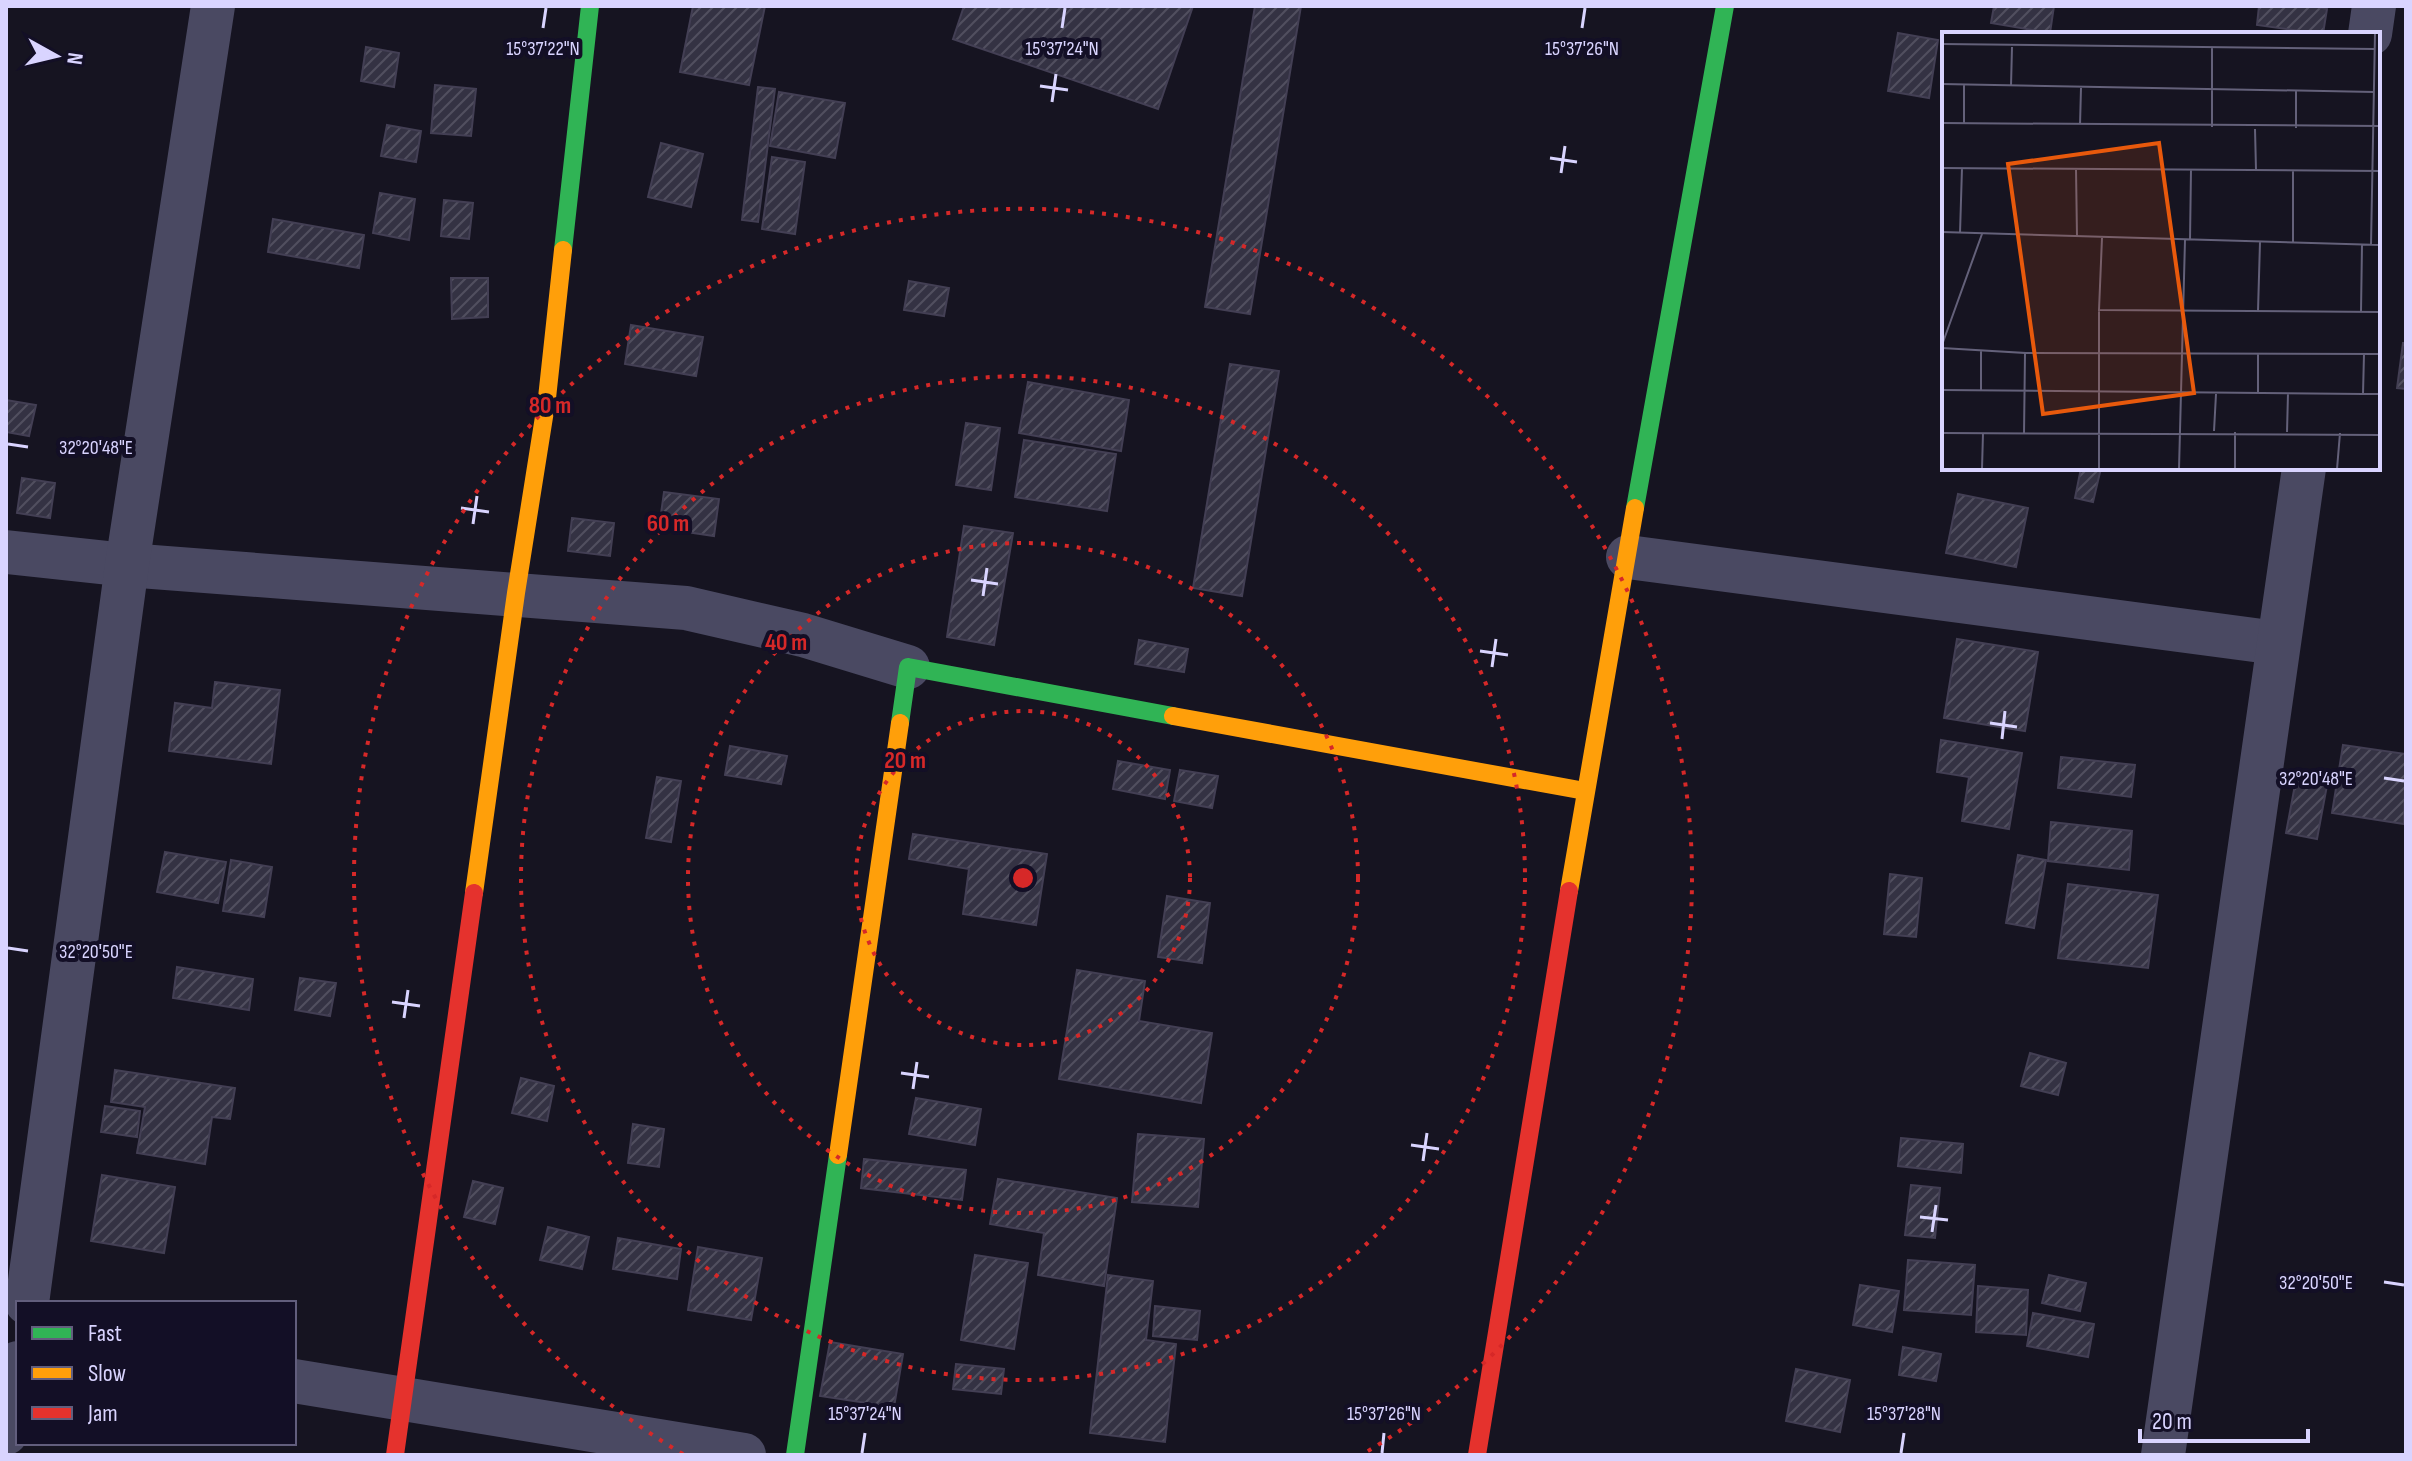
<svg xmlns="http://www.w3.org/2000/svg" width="2412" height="1461" font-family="'Sofia Sans Condensed',sans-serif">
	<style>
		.building { fill: url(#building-hatch); stroke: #433f54; stroke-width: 2 }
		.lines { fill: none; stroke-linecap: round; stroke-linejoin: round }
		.street { stroke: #4a4962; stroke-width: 44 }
		.fast { stroke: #30b455; stroke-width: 18 }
		.slow { stroke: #ff9f0a; stroke-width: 18 }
		.jam { stroke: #e5322d; stroke-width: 18 }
		.ticks { fill: none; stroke: #d9d4ff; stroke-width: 3 }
		.ring { fill: none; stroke: #d62828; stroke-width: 4; stroke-dasharray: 4 8 }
		.inset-road { fill: none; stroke: #64617a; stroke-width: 2 }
		.view { fill: #e8590c; fill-opacity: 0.15; stroke: #e8590c; stroke-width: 4 }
		.inset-edge { fill: none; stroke: #d9d4ff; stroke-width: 4 }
		.ticks-label { font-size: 20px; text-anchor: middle; fill: #d9d4ff; stroke: #130f26; stroke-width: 8; stroke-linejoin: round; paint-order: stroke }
		.centre { fill: #d62828; stroke: #130f26; stroke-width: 4 }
		.ring-label { font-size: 24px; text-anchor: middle; font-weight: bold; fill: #d62828; stroke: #130f26; stroke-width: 8; stroke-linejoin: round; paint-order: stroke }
	</style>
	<defs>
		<pattern id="building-hatch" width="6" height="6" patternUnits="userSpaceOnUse" patternTransform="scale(2)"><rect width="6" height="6" fill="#343243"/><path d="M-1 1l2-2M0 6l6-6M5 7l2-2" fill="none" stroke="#514f5f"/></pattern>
	</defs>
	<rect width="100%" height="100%" fill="#161421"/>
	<!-- building -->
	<g class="building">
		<polygon points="693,6 765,6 749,85 680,72"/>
		<polygon points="964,6 1193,6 1158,109 953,39"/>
		<polygon points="1255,6 1301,6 1250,314 1205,307"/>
		<polygon points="1994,6 2054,6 2050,33 1991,23"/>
		<polygon points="2259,6 2312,6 2327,9 2323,34 2257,25"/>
		<polygon points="1898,33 1938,40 1929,98 1888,91"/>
		<polygon points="366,47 399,53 394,87 361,81"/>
		<polygon points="435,85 476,89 471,136 431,133"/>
		<polygon points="758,87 775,89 758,222 742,220"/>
		<polygon points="779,92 845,103 835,158 770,146"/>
		<polygon points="387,125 421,131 416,162 381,156"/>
		<polygon points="661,143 703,154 691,207 648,197"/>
		<polygon points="772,157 805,162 795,234 762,229"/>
		<polygon points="380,193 415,199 409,240 373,233"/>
		<polygon points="444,200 473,203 469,239 441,236"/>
		<polygon points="273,219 364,235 359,268 268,252"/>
		<polygon points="451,278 488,278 488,317 452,319"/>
		<polygon points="909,281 949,288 944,316 904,310"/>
		<polygon points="631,325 703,337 696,376 625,364"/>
		<polygon points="2403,343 2406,343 2406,389 2397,388"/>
		<polygon points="1230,364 1279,371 1242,596 1193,588"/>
		<polygon points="1028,382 1129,400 1121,451 1019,433"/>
		<polygon points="6,400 36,405 29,436 6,432"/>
		<polygon points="966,423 1000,428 991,490 956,485"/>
		<polygon points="1024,440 1116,454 1107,511 1015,497"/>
		<polygon points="2081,468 2101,468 2093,502 2075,498"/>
		<polygon points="22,478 55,483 50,518 17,513"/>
		<polygon points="664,492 719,499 714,536 659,528"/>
		<polygon points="1958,494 2028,508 2016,567 1946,553"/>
		<polygon points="572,518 614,523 610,556 568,551"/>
		<polygon points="964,526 1013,533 994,645 947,637"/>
		<polygon points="1957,639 2038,652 2025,731 1944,718"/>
		<polygon points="1139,640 1188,649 1184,672 1135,664"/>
		<polygon points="215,682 280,690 271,764 169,751 175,703 212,708"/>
		<polygon points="1941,740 2022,753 2009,829 1962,821 1969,777 1937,772"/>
		<polygon points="2343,745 2406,754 2404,824 2332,813"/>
		<polygon points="730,746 787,756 781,784 725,775"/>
		<polygon points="2061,757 2135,765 2131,797 2058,788"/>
		<polygon points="1118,761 1170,770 1165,799 1113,789"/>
		<polygon points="1180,770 1218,776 1212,808 1174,801"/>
		<polygon points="2297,774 2328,780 2317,839 2286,833"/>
		<polygon points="657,777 681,781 671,842 646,838"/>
		<polygon points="2051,822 2132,831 2129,870 2048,861"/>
		<polygon points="913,834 1047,854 1036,925 963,914 969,869 909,859"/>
		<polygon points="165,852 226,862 218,903 157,892"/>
		<polygon points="2018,855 2046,860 2034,928 2006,923"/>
		<polygon points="231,860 272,867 264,917 223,911"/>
		<polygon points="1890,874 1922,878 1916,937 1884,934"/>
		<polygon points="2068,884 2158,895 2148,968 2058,958"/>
		<polygon points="1167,896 1210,903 1202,963 1158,957"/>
		<polygon points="177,967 253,979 249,1010 173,998"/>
		<polygon points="1077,970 1145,981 1139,1021 1212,1033 1201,1103 1059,1079"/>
		<polygon points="300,978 336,983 330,1016 295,1010"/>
		<polygon points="2030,1053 2066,1063 2058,1095 2021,1086"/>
		<polygon points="115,1070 235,1088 230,1119 212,1117 205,1164 137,1153 145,1107 111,1102"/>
		<polygon points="521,1078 554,1086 547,1121 512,1113"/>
		<polygon points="916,1098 981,1109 975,1145 909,1134"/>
		<polygon points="105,1106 140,1111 137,1137 101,1132"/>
		<polygon points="633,1124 664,1129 659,1167 628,1163"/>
		<polygon points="1138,1134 1204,1139 1198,1207 1132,1202"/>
		<polygon points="1901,1138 1963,1144 1961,1173 1898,1166"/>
		<polygon points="864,1159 966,1170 962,1200 861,1188"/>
		<polygon points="102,1175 175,1187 164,1253 91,1241"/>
		<polygon points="998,1179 1117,1198 1104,1286 1038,1275 1044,1233 990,1224"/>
		<polygon points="473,1181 503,1188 495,1224 464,1217"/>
		<polygon points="1911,1185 1940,1188 1935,1238 1905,1235"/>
		<polygon points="548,1227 589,1237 582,1269 540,1260"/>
		<polygon points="618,1238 681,1249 677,1279 613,1269"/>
		<polygon points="698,1247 762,1258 751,1320 688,1310"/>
		<polygon points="975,1255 1028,1263 1014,1349 961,1340"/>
		<polygon points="1908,1260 1975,1265 1971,1315 1904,1310"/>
		<polygon points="1108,1275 1153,1281 1146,1340 1176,1344 1165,1442 1090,1433"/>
		<polygon points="2049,1275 2086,1283 2080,1311 2042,1303"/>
		<polygon points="1860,1285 1899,1291 1892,1332 1853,1325"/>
		<polygon points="1978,1286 2028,1290 2026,1335 1976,1332"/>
		<polygon points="1155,1306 1200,1311 1197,1340 1153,1336"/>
		<polygon points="2033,1313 2094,1324 2088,1357 2027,1346"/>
		<polygon points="830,1342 903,1354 894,1407 820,1396"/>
		<polygon points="1903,1347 1941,1354 1936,1381 1899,1375"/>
		<polygon points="956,1364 1004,1369 1001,1394 953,1389"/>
		<polygon points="1796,1369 1850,1380 1840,1432 1786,1421"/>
	</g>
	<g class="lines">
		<!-- street -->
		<g class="street">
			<polyline points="2370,34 2374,6"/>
			<polyline points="6,552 127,565 686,608 803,635 908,667"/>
			<polyline points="1628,557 2277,643"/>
			<polyline points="27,1303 127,565 213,6"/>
			<polyline points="294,1381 744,1455"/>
			<polyline points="6,1433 18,1363"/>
			<polyline points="2163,1455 2304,468"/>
		</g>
		<!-- fast -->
		<g class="fast">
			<polyline points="563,250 590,6"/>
			<polyline points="1635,508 1725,6"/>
			<polyline points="900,723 908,667 1173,716"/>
			<polyline points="795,1455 838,1155"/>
		</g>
		<!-- slow -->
		<g class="slow">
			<polyline points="1173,716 1585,791"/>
			<polyline points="1569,891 1635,508"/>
			<polyline points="474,893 516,593 547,398 563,250"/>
			<polyline points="838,1155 900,723"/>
		</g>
		<!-- jam -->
		<g class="jam">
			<polyline points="395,1455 474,893"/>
			<polyline points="1477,1455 1569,891"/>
		</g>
	</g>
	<!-- ticks -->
	<path class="ticks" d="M 543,28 L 546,8M 1062,28 L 1065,8M 1582,28 L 1585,8M 1040,86 L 1068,90M 1052,102 L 1056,74M 1550,158 L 1577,162M 1561,173 L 1565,146M 8,444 L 28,447M 461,508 L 489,512M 473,524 L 477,496M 971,580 L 998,584M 983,596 L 987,568M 1480,651 L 1508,655M 1492,667 L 1496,639M 1990,723 L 2017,727M 2002,739 L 2005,711M 2384,778 L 2404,781M 8,948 L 28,951M 392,1002 L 420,1006M 404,1018 L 408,990M 901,1073 L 929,1077M 913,1089 L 917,1062M 1411,1145 L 1439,1149M 1423,1161 L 1427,1133M 1920,1217 L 1948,1220M 1932,1232 L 1936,1205M 2384,1282 L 2404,1285M 862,1453 L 865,1433M 1382,1453 L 1384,1433M 1901,1453 L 1904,1433"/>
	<!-- distance rings -->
	<g class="ring">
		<circle cx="1023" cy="878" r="167"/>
		<circle cx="1023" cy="878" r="335"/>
		<circle cx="1023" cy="878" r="502"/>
		<path d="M683 1454A669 669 0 1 1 1363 1454"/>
	</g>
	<!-- overview -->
	<g transform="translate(1942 32)">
		<rect width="438" height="438" fill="#161421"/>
		<path class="inset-road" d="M 0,12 L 433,17M 0,52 L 432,60M 69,54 L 70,15M 354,59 L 354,96M 0,91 L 438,94M 22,92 L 22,53M 138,93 L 139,56M 270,95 L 270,16M 313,97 L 314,138M 0,136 L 438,139M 134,137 L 135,205M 351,138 L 351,211M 0,200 L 438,213M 18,201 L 20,136M 160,206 L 157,278 L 438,280M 248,208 L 249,137M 429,213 L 433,1M 157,278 L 157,437M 316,279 L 318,210M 419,280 L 420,213M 0,313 L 40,202M 0,316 L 83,321 L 82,402M 83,321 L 438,322M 422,322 L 421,362 L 438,362M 0,358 L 421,362M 39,359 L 39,318M 316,361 L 316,322M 272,399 L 274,362M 293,400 L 293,437M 345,400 L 346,361M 0,401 L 438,403M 40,437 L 41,401M 237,437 L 243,208M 395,437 L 398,401"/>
		<path class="view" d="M 217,111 L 252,361 L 101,382 L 66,132 Z"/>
		<rect width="438" height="438" class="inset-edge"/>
	</g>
	<g class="ticks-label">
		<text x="543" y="55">15°37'22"N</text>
		<text x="1062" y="55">15°37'24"N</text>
		<text x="1582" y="55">15°37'26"N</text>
		<text x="96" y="454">32°20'48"E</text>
		<text x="2316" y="785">32°20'48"E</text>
		<text x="96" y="958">32°20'50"E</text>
		<text x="2316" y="1289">32°20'50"E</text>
		<text x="865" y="1420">15°37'24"N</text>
		<text x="1384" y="1420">15°37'26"N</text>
		<text x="1904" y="1420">15°37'28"N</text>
	</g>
	<circle cx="1023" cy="878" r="12" class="centre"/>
	<g class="ring-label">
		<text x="550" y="413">80 m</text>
		<text x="668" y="531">60 m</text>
		<text x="786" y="650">40 m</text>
		<text x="905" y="768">20 m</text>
	</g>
	<!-- border -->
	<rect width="2412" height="1461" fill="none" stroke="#d9d4ff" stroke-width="16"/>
	<!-- legend -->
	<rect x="16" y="1301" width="280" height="144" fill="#130f26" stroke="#625e7d" stroke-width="2"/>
	<rect x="32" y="1327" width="40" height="12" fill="#30b455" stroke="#625e7d" stroke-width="2"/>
	<text x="88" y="1341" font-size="24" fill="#d9d4ff">Fast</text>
	<rect x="32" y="1367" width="40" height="12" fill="#ff9f0a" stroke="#625e7d" stroke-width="2"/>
	<text x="88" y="1381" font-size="24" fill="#d9d4ff">Slow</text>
	<rect x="32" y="1407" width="40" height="12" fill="#e5322d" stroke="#625e7d" stroke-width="2"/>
	<text x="88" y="1421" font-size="24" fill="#d9d4ff">Jam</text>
	<!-- north arrow -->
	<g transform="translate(56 56) rotate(98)" stroke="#130f26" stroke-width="6" paint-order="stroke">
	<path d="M0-6L14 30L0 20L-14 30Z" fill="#d9d4ff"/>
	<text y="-12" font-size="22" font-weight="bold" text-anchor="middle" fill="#d9d4ff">N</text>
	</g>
	<!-- scale -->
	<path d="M2140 1429v12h168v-12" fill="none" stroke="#d9d4ff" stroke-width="4"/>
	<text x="2152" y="1429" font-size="24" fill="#d9d4ff" stroke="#130f26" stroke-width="6" paint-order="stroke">20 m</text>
</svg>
